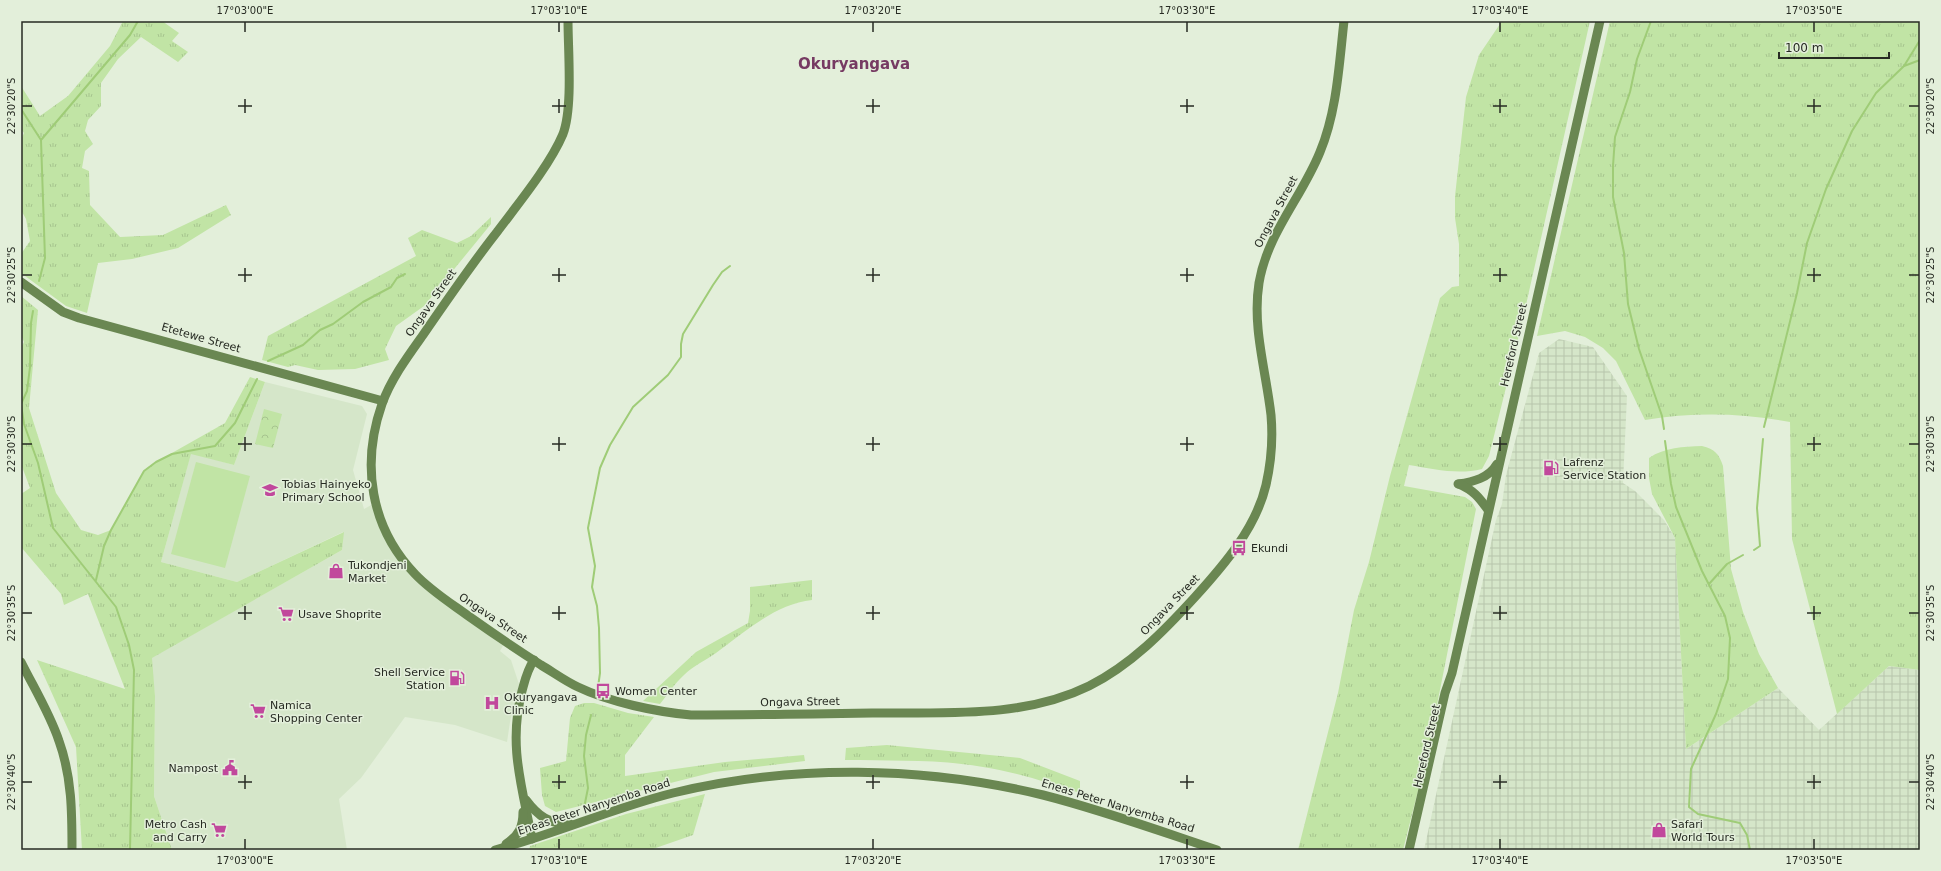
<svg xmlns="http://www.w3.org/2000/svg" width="1941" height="871" font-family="'DejaVu Sans',sans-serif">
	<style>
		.built { fill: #d5e6c9 }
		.industrial { fill: url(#industrial-grid) }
		.grass { fill: url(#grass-tufts) }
		.park { fill: url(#park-crowns) }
		.pitch { fill: #c1e4a5 }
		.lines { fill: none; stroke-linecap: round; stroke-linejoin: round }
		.stream { stroke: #9fcc77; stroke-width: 2 }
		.secondary { stroke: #6a8752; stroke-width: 9 }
		.ticks { fill: none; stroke: #272b23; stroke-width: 1.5 }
		.labels { text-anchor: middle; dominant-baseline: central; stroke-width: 3; stroke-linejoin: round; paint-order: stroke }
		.street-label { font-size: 11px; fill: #272b23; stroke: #e3efda }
		.poi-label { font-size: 11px; fill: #272b23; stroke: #e3efda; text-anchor: start }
		.district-label { font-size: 15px; font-weight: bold; fill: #763a62; stroke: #e3efda }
		.neatline { fill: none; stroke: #272b23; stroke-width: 1.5 }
		.ticks-label { font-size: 10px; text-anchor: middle; fill: #272b23 }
	</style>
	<defs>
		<pattern id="industrial-grid" width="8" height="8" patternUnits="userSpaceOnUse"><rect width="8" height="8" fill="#d5e6c9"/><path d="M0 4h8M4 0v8" fill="none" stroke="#b7c5ac"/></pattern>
		<pattern id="grass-tufts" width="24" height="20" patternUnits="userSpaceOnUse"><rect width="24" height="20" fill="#c1e4a5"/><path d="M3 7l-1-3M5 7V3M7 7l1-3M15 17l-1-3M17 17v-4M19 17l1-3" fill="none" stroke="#a6c48e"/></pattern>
		<pattern id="park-crowns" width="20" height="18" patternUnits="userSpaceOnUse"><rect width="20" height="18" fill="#c1e4a5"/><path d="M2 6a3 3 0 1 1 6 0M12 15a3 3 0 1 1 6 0" fill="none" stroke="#a6c48e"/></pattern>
	</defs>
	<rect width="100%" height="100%" fill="#e3efda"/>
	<!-- built -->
	<polygon class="built" points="265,382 362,406 367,414 353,470 364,509 375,503 379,518 415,574 505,642 500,651 511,660 519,684 510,722 507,742 455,725 405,717 361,778 339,799 347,850 172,850 154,796 155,696 151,658 342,550 343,532 237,582 161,562 191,453 234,465"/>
	<!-- industrial -->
	<polygon class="industrial" points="1559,339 1593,347 1627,396 1623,483 1635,491 1664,520 1675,538 1686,749 1778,688 1819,730 1889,666 1920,670 1920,850 1424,850 1496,520 1502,504 1506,475 1539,353"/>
	<!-- grass -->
	<g class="grass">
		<polygon points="123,21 162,21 179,33 172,41 188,52 178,62 141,37 118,59 101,83 101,106 88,120 85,131 93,144 85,151 82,168 89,171 90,205 120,237 163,235 226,205 231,215 178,248 132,259 98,263 87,313 66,306 21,273 21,254 30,241 26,219 21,210 21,140 24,133 21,129 21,86 40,116 68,96 110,46"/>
		<path d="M 1502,21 L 1590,21 L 1521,327 L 1489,456 L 1482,469 C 1458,475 1433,469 1409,465 L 1404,486 L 1465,497 L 1472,502 L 1476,509 L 1427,755 L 1403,850 L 1298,850 L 1338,693 L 1354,610 L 1369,562 L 1390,476 L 1440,298 L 1452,287 L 1459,286 L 1459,244 L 1455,218 L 1455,196 L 1466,97 L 1479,55 Z"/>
		<path d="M 1610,21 L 1920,21 L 1920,670 L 1889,666 L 1837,714 L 1792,539 L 1790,422 C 1741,413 1695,412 1645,420 L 1616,361 L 1603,348 L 1585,337 L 1565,331 L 1537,336 Z"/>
		<polygon points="491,217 491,224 424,306 396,326 385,349 389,360 355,369 318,370 295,365 288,367 262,360 268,336 416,256 408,238 422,230 457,243 471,236"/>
		<polygon points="21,296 38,310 29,408 56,493 81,530 98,535 111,530 144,471 156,462 225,423 250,377 265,382 234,465 191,454 161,562 237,582 344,532 342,550 152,658 155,696 154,796 172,850 82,850 76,747 37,660 125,689 88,594 64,605 61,594 21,547 21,494 30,488 21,464 21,348 24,342 21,335"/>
		<path d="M 1702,446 C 1715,449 1719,454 1723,466 L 1731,569 L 1743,612 L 1759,654 L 1778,688 L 1686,749 L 1675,538 L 1652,494 L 1649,478 L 1649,458 C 1665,447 1683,447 1702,446 Z"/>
		<path d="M 812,580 L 812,600 C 775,604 745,632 716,653 C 706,660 693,666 684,675 C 675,683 668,694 660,704 L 643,701 L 696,652 L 748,623 L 750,611 L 750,587 Z"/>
		<polygon points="584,703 594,703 628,713 654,717 625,755 625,776 725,762 804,755 805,761 714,772 556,812 545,806 542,795 540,768 566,761 570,718 575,706"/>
		<path d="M 887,745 L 1020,758 L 1080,781 L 1080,793 C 1048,783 1016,772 983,767 C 938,759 891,761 845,760 L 846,748 Z"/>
		<polygon points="705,794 693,835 650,850 529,850 530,846 626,814"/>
	</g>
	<!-- park -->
	<polygon class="park" points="264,409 282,414 273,448 255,444"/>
	<!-- pitch -->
	<polygon class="pitch" points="196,462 250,476 225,568 171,554"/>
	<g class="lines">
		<!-- stream -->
		<g class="stream">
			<polyline points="1651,21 1637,59 1630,92 1615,137 1613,166 1613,197 1624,253 1628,304 1639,349 1662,416 1664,429"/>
			<polyline points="1904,66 1920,60"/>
			<polyline points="21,109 41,140 45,258 39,281"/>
			<polyline points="41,140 130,35 138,21"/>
			<polyline points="33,311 31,323 30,367 27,391 21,404 24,424 38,463 53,528 116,607 129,645 134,670 130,850"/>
			<polyline points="268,361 303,345 320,330 333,324 363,302 391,287 397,278 405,274"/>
			<polyline points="1764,427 1797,293 1807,243 1826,189 1852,131 1876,93 1904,66 1920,40"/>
			<polyline points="1665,441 1671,484 1676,507 1702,571 1725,616 1730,638 1728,679 1716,714 1691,769 1689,807 1698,814 1740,823 1747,835 1750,850"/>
			<polyline points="1754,550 1760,546 1757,508 1763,439"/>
			<polyline points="96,580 104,546 111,530 144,471 156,462 172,454 215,446 235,423 257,379"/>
			<polyline points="1709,584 1727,564 1743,555"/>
			<polyline points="598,687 600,673 599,628 597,606 592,587 595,566 588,528 600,468 610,445 633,407 668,375 681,357 681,344 683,334 713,285 722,272 730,266"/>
			<polyline points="584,808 588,788 584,756 586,735 591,715"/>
		</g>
		<!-- secondary -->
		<g class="secondary">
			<path d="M 568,21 C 568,50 573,108 563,134 C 550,165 518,204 497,232 C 471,265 447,300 423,335 C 408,356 391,379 382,404 C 361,464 370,527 415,574 C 430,590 449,602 467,615 C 491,632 516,649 541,665 C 553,672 565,681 578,687 C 609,702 657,712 691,715 C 751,715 812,714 872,713 C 943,712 1022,719 1089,686 C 1131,665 1164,631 1195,597 C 1224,565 1256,528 1266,485 C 1271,463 1273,438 1271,415 C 1266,371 1252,327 1259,283 C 1267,234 1302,197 1320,152 C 1337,111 1339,65 1344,21"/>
			<polyline points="21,282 63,312 79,318 383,401"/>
			<path d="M 1458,484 C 1473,482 1489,478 1497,464"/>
			<path d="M 1459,484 C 1473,490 1479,497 1488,510"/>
			<path d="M 21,662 C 34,688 50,714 59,741 C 72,777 72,813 72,850"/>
			<path d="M 526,800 C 538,816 549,824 570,824"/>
			<path d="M 532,839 C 522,786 508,745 522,691 C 525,680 527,670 534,660"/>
			<path d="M 506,844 C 519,835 523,827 523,812"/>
			<path d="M 495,850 C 555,834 613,808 673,793 C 794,764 922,766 1043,795 C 1102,810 1160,831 1217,850"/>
			<polyline points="1409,850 1445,693 1452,673 1600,21"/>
		</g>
	</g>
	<!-- ticks -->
	<path class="ticks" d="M 245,22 L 245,32M 559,22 L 559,32M 873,22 L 873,32M 1187,22 L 1187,32M 1500,22 L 1500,32M 1814,22 L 1814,32M 245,99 L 245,113M 559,99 L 559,113M 873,99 L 873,113M 1187,99 L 1187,113M 1500,99 L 1500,113M 1814,99 L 1814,113M 22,106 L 32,106M 238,106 L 252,106M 552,106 L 566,106M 866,106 L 880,106M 1180,106 L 1194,106M 1493,106 L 1507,106M 1807,106 L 1821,106M 1909,106 L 1919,106M 245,268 L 245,282M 559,268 L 559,282M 873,268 L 873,282M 1187,268 L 1187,282M 1500,268 L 1500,282M 1814,268 L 1814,282M 22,275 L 32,275M 238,275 L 252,275M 552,275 L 566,275M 866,275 L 880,275M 1180,275 L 1194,275M 1493,275 L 1507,275M 1807,275 L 1821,275M 1909,275 L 1919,275M 245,437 L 245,451M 559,437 L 559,451M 873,437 L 873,451M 1187,437 L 1187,451M 1500,437 L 1500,451M 1814,437 L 1814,451M 22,444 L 32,444M 238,444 L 252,444M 552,444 L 566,444M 866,444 L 880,444M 1180,444 L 1194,444M 1493,444 L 1507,444M 1807,444 L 1821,444M 1909,444 L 1919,444M 245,606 L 245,620M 559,606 L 559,620M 873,606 L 873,620M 1187,606 L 1187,620M 1500,606 L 1500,620M 1814,606 L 1814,620M 22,613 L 32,613M 238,613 L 252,613M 552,613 L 566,613M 866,613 L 880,613M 1180,613 L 1194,613M 1493,613 L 1507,613M 1807,613 L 1821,613M 1909,613 L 1919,613M 245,775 L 245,789M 559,775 L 559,789M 873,775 L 873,789M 1187,775 L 1187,789M 1500,775 L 1500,789M 1814,775 L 1814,789M 22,782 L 32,782M 238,782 L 252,782M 552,782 L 566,782M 866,782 L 880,782M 1180,782 L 1194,782M 1493,782 L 1507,782M 1807,782 L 1821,782M 1909,782 L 1919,782M 245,839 L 245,849M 559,839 L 559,849M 873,839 L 873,849M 1187,839 L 1187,849M 1500,839 L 1500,849M 1814,839 L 1814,849"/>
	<!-- icons -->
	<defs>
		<symbol id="fuel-bare" viewBox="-9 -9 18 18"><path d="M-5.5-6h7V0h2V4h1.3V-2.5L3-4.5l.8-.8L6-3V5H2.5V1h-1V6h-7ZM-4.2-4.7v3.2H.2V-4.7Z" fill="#c1489c" stroke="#e3efda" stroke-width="2.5" paint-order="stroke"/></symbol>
		<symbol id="school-bare" viewBox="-9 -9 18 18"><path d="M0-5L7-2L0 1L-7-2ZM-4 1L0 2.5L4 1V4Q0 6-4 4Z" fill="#c1489c" stroke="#e3efda" stroke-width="2.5" paint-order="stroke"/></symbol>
		<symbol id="bus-bare" viewBox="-9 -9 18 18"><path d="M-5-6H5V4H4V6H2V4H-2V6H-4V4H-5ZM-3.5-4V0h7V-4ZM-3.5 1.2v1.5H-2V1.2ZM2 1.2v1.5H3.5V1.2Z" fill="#c1489c" stroke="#e3efda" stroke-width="2.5" paint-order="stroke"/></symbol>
		<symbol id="shop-bare" viewBox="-9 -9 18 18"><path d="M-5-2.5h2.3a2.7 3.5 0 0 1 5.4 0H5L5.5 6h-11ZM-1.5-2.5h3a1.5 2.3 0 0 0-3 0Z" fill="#c1489c" stroke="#e3efda" stroke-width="2.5" paint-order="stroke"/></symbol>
		<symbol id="supermarket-bare" viewBox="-9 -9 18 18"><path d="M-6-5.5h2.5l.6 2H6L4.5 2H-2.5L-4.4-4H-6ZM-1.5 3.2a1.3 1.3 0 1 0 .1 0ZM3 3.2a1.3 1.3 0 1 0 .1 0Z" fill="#c1489c" stroke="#e3efda" stroke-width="2.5" paint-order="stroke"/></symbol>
		<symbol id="hospital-bare" viewBox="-9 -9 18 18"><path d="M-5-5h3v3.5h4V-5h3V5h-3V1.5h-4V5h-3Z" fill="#c1489c" stroke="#e3efda" stroke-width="2.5" paint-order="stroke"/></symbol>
		<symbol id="civic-bare" viewBox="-9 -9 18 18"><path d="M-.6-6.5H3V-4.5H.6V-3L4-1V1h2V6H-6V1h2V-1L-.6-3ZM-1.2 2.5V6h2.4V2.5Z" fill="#c1489c" stroke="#e3efda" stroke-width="2.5" paint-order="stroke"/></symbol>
	</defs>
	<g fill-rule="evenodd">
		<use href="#fuel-bare" x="1540" y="457" width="22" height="22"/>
		<use href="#school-bare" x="259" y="479" width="22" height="22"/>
		<use href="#bus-bare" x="1228" y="537" width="22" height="22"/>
		<use href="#shop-bare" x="325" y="560" width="22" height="22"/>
		<use href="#supermarket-bare" x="275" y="603" width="22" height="22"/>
		<use href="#fuel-bare" x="446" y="667" width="22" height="22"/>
		<use href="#bus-bare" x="592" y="680" width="22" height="22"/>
		<use href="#hospital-bare" x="481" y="692" width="22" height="22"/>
		<use href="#supermarket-bare" x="247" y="700" width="22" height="22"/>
		<use href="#civic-bare" x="219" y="757" width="22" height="22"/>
		<use href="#supermarket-bare" x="208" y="819" width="22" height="22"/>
		<use href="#shop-bare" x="1648" y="819" width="22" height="22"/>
	</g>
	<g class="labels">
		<!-- street labels -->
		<g class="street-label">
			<text transform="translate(1276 212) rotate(-62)">Ongava Street</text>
			<text transform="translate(431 303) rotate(-55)">Ongava Street</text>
			<text transform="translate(201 338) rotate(16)">Etetewe Street</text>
			<text transform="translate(1514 345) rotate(-77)">Hereford Street</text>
			<text transform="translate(1170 605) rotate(-46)">Ongava Street</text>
			<text transform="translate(493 618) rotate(34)">Ongava Street</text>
			<text transform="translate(800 702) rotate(-1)">Ongava Street</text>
			<text transform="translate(1427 746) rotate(-77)">Hereford Street</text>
			<text transform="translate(1118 806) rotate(17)">Eneas Peter Nanyemba Road</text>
			<text transform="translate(594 807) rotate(-18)">Eneas Peter Nanyemba Road</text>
		</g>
		<!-- poi labels -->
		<g class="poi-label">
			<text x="1563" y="462">Lafrenz<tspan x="1563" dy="13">Service Station</tspan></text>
			<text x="282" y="484">Tobias Hainyeko<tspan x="282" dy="13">Primary School</tspan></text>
			<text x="1251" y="548">Ekundi</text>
			<text x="348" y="565">Tukondjeni<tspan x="348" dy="13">Market</tspan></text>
			<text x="298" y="614">Usave Shoprite</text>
			<text x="445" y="672" text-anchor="end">Shell Service<tspan x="445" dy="13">Station</tspan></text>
			<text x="615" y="691">Women Center</text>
			<text x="504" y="697">Okuryangava<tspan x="504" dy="13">Clinic</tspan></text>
			<text x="270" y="705">Namica<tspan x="270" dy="13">Shopping Center</tspan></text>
			<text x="218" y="768" text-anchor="end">Nampost</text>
			<text x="207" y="824" text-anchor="end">Metro Cash<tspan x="207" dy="13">and Carry</tspan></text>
			<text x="1671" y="824">Safari<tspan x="1671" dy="13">World Tours</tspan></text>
		</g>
		<!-- district labels -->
		<g class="district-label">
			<text x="854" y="64">Okuryangava</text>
		</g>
	</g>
	<!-- border -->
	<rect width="1941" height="871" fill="none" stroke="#e3efda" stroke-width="44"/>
	<!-- scale -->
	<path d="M1779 52v6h110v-6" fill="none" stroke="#272b23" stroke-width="2"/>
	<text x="1785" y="52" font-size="12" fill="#272b23" stroke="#e3efda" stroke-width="3" paint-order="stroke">100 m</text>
	<rect x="22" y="22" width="1897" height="827" class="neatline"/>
	<g class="ticks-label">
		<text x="245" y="14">17°03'00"E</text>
		<text x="559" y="14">17°03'10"E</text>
		<text x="873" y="14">17°03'20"E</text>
		<text x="1187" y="14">17°03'30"E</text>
		<text x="1500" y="14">17°03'40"E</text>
		<text x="1814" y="14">17°03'50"E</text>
		<text transform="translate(11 106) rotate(-90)" y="4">22°30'20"S</text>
		<text transform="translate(1930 106) rotate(-90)" y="4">22°30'20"S</text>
		<text transform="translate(11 275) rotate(-90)" y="4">22°30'25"S</text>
		<text transform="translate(1930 275) rotate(-90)" y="4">22°30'25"S</text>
		<text transform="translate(11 444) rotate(-90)" y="4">22°30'30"S</text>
		<text transform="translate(1930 444) rotate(-90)" y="4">22°30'30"S</text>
		<text transform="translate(11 613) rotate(-90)" y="4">22°30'35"S</text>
		<text transform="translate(1930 613) rotate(-90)" y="4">22°30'35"S</text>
		<text transform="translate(11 782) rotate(-90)" y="4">22°30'40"S</text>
		<text transform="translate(1930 782) rotate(-90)" y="4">22°30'40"S</text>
		<text x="245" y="864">17°03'00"E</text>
		<text x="559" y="864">17°03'10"E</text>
		<text x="873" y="864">17°03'20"E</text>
		<text x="1187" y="864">17°03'30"E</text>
		<text x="1500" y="864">17°03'40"E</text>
		<text x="1814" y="864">17°03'50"E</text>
	</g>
</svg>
